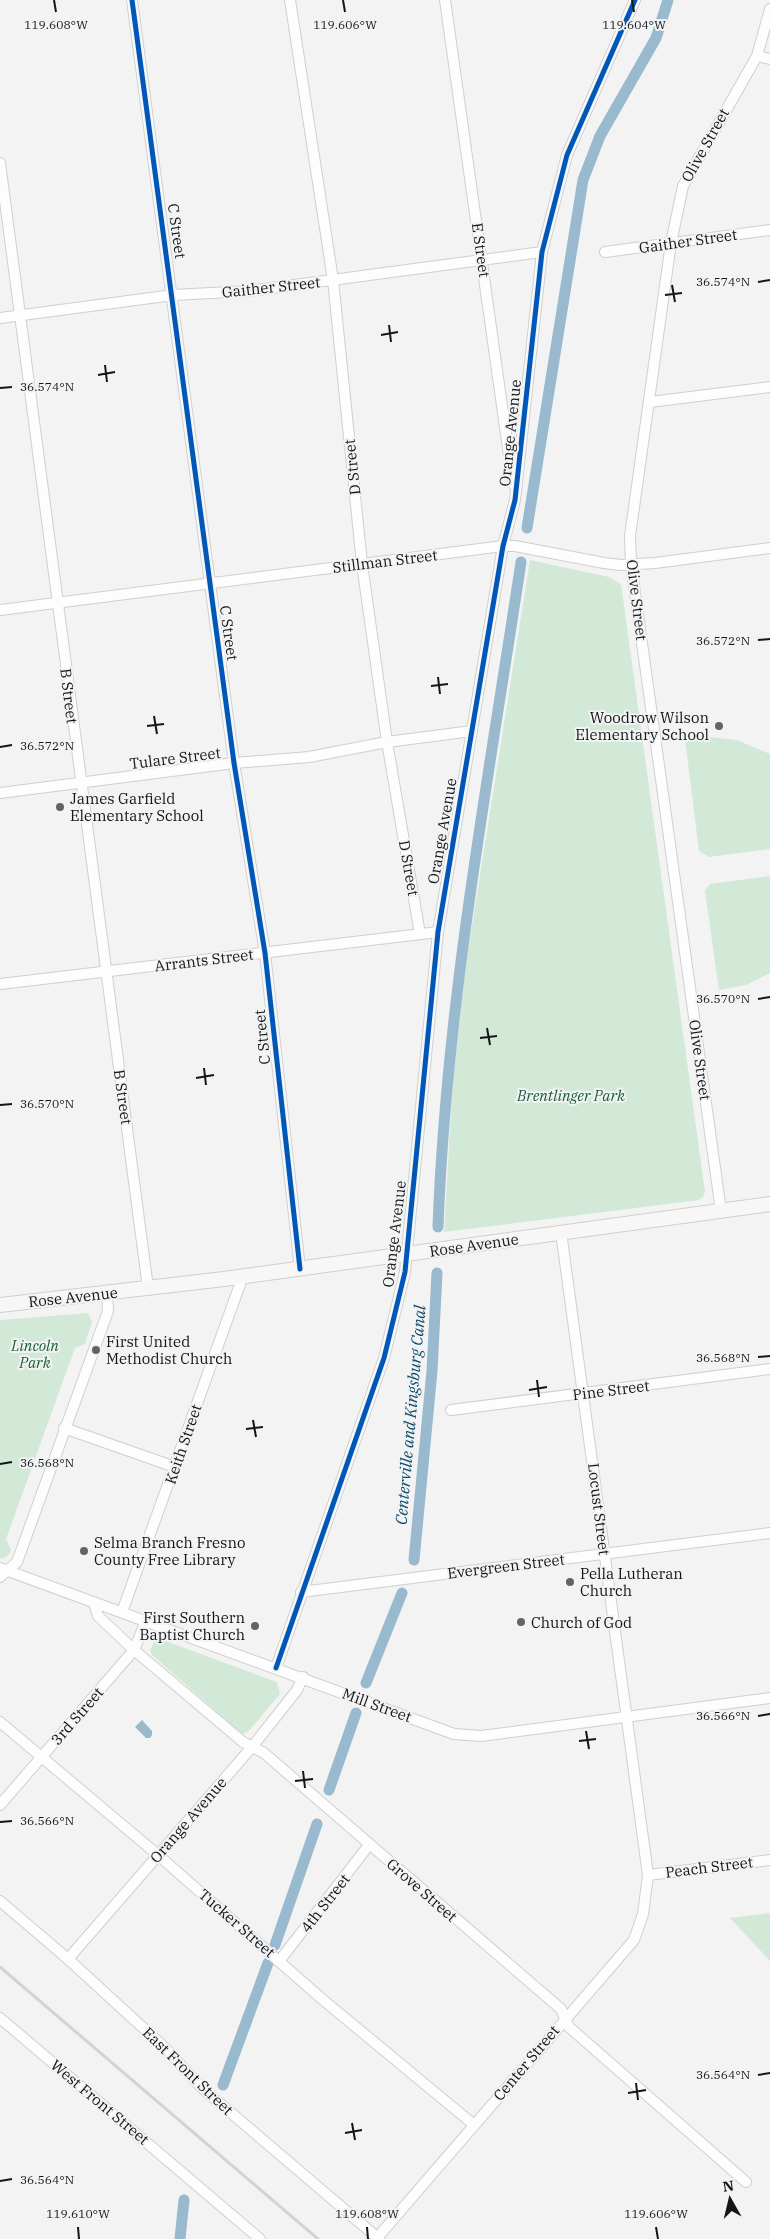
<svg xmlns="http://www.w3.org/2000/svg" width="770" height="2239" font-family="'IBM Plex Serif',serif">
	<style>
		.green { fill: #d2e9d8 }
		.water { fill: #99bace }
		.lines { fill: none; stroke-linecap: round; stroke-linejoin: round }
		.canal { stroke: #99bace; stroke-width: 11 }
		.street-casing { stroke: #cecfcf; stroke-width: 12 }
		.secondary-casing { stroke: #cecfcf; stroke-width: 16 }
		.street { stroke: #fdfdfd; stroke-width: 10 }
		.secondary { stroke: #f9f6f6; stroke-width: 14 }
		.rail { stroke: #d2d3d3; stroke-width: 3 }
		.cycleway-casing { stroke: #f2f3f4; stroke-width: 8 }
		.cycleway { stroke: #0057b8; stroke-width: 5 }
		.ticks { fill: none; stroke: #151516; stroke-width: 2 }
		.poi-dot { fill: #636363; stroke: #f2f3f4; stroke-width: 2 }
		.labels { text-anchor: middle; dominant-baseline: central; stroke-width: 4; stroke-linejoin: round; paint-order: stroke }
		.street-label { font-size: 15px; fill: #151516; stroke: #f2f3f4 }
		.poi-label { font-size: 15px; fill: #151516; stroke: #f2f3f4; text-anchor: start }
		.park-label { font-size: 15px; font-style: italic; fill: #195f36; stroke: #f2f3f4 }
		.water-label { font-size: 16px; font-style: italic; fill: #0e4b69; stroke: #f2f3f4 }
		.ticks-label { font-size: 12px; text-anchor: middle; fill: #151516; stroke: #f2f3f4; stroke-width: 4; stroke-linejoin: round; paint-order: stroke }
	</style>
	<rect width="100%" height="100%" fill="#f3f3f3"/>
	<!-- green -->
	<g class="green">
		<polygon points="530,560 609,577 621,584 705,1192 703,1197 699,1200 444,1232 453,1077 466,963"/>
		<polygon points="709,737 737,740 770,754 770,849 709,857 699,851 685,739"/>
		<polygon points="770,876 770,973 746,985 719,990 705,891 710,884"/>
		<polygon points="88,1313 92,1322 85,1344 75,1348 6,1539 11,1550 9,1555 2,1559 0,1558 0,1320"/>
		<polygon points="160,1639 277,1682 280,1694 248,1732 242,1734 152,1655 150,1650 155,1641"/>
		<polygon points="770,1913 770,1961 730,1918"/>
	</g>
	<!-- water -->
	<polygon class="water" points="142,1720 152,1731 152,1735 150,1738 146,1738 135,1727"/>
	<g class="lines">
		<!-- canal -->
		<g class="canal">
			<polyline points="527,528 583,180 600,136 656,38 668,0"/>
			<path d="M 438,1227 C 446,1004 488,783 521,562"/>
			<polyline points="414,1560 432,1371 437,1273"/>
			<polyline points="366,1683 402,1593"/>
			<polyline points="329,1790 356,1713"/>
			<polyline points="275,1945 317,1824"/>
			<polyline points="223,2085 268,1963"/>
			<polyline points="180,2239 184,2200"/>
		</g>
		<defs>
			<g id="street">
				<polyline points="132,0 234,763 265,953 300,1269"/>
				<polyline points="290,0 333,280 362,564 387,742 420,934"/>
				<polyline points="445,0 513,484"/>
				<polyline points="757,56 770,59"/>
				<polyline points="0,163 148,1288"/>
				<polyline points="605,252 770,230"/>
				<polyline points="0,318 173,295 249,291 542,252"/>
				<polyline points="650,402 770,387"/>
				<polyline points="0,610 503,546 515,546 604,563 621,565 655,563 770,548"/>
				<polyline points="0,793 234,763 309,757 387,742 472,731"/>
				<polyline points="0,984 438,932"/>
				<polyline points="721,1211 631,564 630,536 671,243 683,186 757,56 770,9"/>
				<polyline points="451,1410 770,1369"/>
				<polyline points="64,1428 175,1467"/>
				<polyline points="0,1568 454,1734 481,1736 770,1698"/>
				<polyline points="0,1577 17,1562 108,1311 107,1293"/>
				<polyline points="301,1592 770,1533"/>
				<polyline points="94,1603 98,1616 134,1650 243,1742 264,1753 561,2009 569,2027 746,2182"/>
				<polyline points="122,1612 243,1276"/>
				<polyline points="276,1668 384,1358 405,1272 438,932 503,546 515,500 542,252 567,155 635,0"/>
				<polyline points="0,1722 158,1855 322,1999 473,2124"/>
				<polyline points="0,1805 134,1650 146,1621"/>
				<polyline points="648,1875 770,1860"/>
				<polyline points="0,1901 68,1959 165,2048 202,2088 379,2239"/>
				<polyline points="68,1959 252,1747 297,1690 303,1677"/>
				<polyline points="280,1960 369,1845"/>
				<polyline points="0,2018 260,2239"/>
				<polyline points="377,2238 634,1940 643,1914 648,1875 561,1232"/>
			</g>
			<polyline id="secondary" points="0,1305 224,1279 770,1204"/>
		</defs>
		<!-- street casing -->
		<use href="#street" class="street-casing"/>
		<!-- secondary casing -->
		<use href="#secondary" class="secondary-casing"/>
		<!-- street -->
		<use href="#street" class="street"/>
		<!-- secondary -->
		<use href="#secondary" class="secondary"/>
		<!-- rail -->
		<polyline class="rail" points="0,1967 318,2239"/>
		<defs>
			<g id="cycleway">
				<polyline points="132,0 234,763 265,953 300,1269"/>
				<polyline points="276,1668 384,1358 405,1272 438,932 503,546 515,500 542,252 567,155 635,0"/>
			</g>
		</defs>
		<!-- cycleway casing -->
		<use href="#cycleway" class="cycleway-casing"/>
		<!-- cycleway -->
		<use href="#cycleway" class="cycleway"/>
	</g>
	<!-- ticks -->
	<path class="ticks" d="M 54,0 L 56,12M 343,0 L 345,12M 632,0 L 634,12M 758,282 L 770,280M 672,285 L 675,302M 665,295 L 682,293M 389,325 L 391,342M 381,335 L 398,332M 105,365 L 107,382M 98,375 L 115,372M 0,388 L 12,387M 758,640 L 770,639M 438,677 L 440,694M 431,686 L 448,684M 154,716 L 157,734M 147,726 L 164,724M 0,747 L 12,745M 758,999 L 770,997M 487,1028 L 490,1045M 480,1038 L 497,1036M 204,1068 L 206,1085M 196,1078 L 214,1075M 0,1105 L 12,1104M 758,1357 L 770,1356M 537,1380 L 539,1397M 529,1390 L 547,1387M 253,1420 L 256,1437M 246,1429 L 263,1427M 0,1464 L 12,1462M 758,1716 L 770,1714M 586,1731 L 589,1749M 579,1741 L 596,1739M 303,1771 L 305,1788M 295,1781 L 313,1779M 0,1822 L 12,1821M 758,2075 L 770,2073M 636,2083 L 638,2100M 628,2093 L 646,2090M 352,2123 L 355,2140M 345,2133 L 362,2130M 0,2181 L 12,2179M 78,2227 L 79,2239M 367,2227 L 368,2239M 656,2227 L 658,2239"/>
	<!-- markers -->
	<g class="poi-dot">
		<circle cx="719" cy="726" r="5"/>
		<circle cx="60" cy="807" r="5"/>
		<circle cx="96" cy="1350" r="5"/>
		<circle cx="84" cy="1551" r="5"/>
		<circle cx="570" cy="1582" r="5"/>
		<circle cx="521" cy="1622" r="5"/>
		<circle cx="255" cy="1626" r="5"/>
	</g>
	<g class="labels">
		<!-- street labels -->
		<g class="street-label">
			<text transform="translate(705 145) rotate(-61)">Olive Street</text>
			<text transform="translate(177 231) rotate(82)">C Street</text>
			<text transform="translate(688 241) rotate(-8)">Gaither Street</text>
			<text transform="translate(481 250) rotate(82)">E Street</text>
			<text transform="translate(271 287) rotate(-6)">Gaither Street</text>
			<text transform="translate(510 433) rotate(-84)">Orange Avenue</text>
			<text transform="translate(352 467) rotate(-96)">D Street</text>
			<text transform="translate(385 561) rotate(-7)">Stillman Street</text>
			<text transform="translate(637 600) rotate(83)">Olive Street</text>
			<text transform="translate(229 633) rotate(82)">C Street</text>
			<text transform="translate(69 696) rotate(83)">B Street</text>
			<text transform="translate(175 758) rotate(-7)">Tulare Street</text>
			<text transform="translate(442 831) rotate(-80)">Orange Avenue</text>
			<text transform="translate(409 868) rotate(80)">D Street</text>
			<text transform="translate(204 960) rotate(-7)">Arrants Street</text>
			<text transform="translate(262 1037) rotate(-96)">C Street</text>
			<text transform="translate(700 1060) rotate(82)">Olive Street</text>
			<text transform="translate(123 1097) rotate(82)">B Street</text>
			<text transform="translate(394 1234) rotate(-83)">Orange Avenue</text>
			<text transform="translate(474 1245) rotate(-8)">Rose Avenue</text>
			<text transform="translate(73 1297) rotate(-6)">Rose Avenue</text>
			<text transform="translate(611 1390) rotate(-7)">Pine Street</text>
			<text transform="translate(183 1444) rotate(-71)">Keith Street</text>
			<text transform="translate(599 1509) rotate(83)">Locust Street</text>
			<text transform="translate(506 1566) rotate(-7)">Evergreen Street</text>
			<text transform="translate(377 1705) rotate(20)">Mill Street</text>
			<text transform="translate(77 1716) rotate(-49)">3rd Street</text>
			<text transform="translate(188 1820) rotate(-49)">Orange Avenue</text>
			<text transform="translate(709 1867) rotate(-7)">Peach Street</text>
			<text transform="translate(422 1890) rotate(41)">Grove Street</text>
			<text transform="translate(325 1903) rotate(-52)">4th Street</text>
			<text transform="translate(237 1923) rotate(41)">Tucker Street</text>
			<text transform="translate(526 2063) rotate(-50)">Center Street</text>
			<text transform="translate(188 2071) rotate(44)">East Front Street</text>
			<text transform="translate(100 2102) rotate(40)">West Front Street</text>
		</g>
		<!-- poi labels -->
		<g class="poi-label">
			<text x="709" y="717" text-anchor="end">Woodrow Wilson<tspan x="709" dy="17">Elementary School</tspan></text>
			<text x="70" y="798">James Garfield<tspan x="70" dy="17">Elementary School</tspan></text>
			<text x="106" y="1341">First United<tspan x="106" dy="17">Methodist Church</tspan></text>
			<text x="94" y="1542">Selma Branch Fresno<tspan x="94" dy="17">County Free Library</tspan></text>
			<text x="580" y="1573">Pella Lutheran<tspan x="580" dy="17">Church</tspan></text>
			<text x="245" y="1617" text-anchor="end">First Southern<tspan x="245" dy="17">Baptist Church</tspan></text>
			<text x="531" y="1622">Church of God</text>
		</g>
		<!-- park labels -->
		<g class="park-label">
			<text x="571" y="1095">Brentlinger Park</text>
			<text x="35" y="1345">Lincoln<tspan x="35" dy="17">Park</tspan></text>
		</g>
		<!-- water labels -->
		<g class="water-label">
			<text transform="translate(410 1415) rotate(-85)">Centerville and Kingsburg Canal</text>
		</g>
	</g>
	<g class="ticks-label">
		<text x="56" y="29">119.608°W</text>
		<text x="345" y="29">119.606°W</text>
		<text x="634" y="29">119.604°W</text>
		<text x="723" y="286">36.574°N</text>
		<text x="47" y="391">36.574°N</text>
		<text x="723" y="645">36.572°N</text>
		<text x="47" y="750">36.572°N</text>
		<text x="723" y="1003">36.570°N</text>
		<text x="47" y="1108">36.570°N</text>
		<text x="723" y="1362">36.568°N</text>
		<text x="47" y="1467">36.568°N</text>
		<text x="723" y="1720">36.566°N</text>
		<text x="47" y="1825">36.566°N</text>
		<text x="723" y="2079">36.564°N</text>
		<text x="47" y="2184">36.564°N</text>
		<text x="78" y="2218">119.610°W</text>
		<text x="367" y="2218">119.608°W</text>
		<text x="656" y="2218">119.606°W</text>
	</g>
	<!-- north arrow -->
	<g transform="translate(730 2199) rotate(352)" stroke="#f2f3f4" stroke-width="4" paint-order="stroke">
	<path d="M0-4L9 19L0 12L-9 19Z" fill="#151516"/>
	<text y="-8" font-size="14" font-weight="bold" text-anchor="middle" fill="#151516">N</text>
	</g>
</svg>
